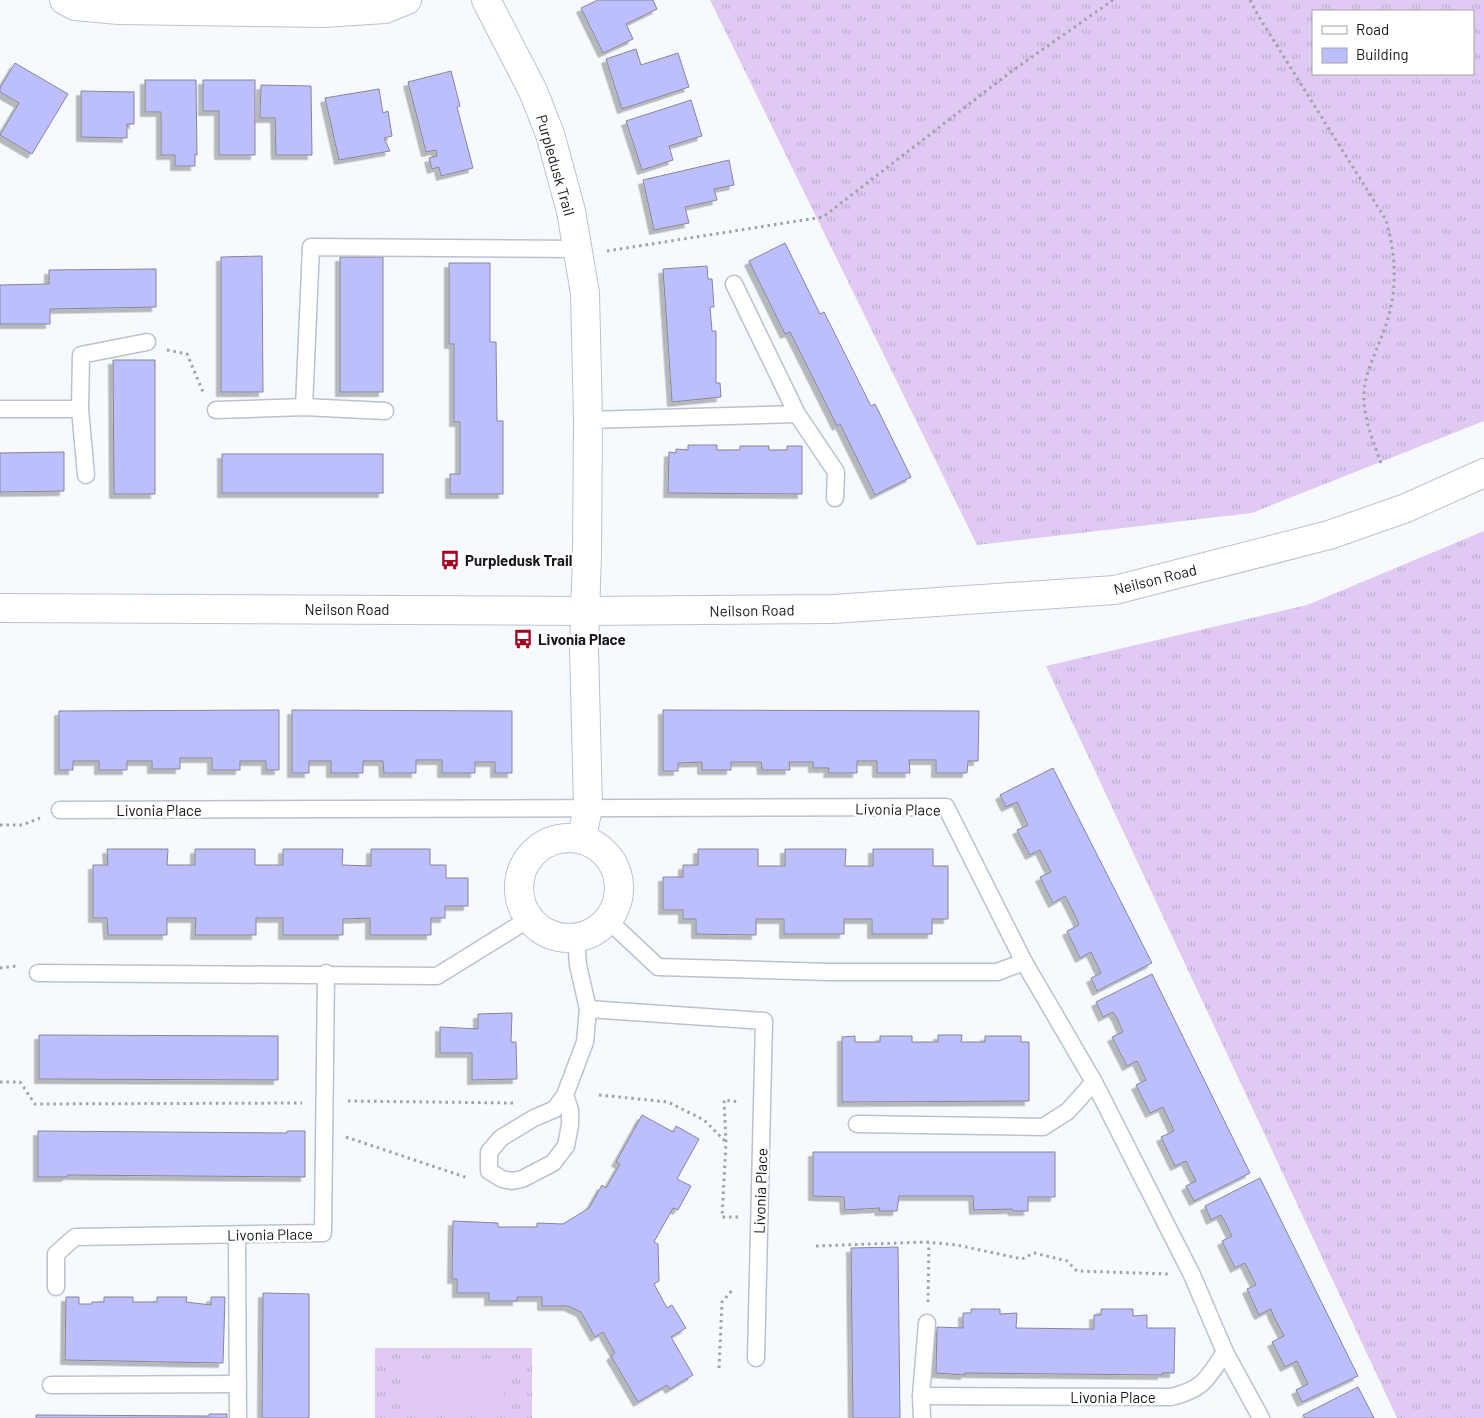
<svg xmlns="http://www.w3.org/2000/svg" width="1484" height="1418" font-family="Barlow,sans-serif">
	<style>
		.grass { fill: url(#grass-tufts); fill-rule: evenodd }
		.pitch { fill: #e0caf4 }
		.building { fill: #bdbefd; stroke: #868693; filter: url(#shadow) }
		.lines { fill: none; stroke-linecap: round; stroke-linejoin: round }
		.service-casing { stroke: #bac2ce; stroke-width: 19 }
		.minor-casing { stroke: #bac2ce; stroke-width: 30 }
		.secondary-casing { stroke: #bac2ce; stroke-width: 30 }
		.path { stroke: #9fa2a7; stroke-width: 3; stroke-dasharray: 2.5 4; stroke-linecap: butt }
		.service { stroke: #fff; stroke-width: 16 }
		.minor { stroke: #fff; stroke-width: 28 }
		.secondary { stroke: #fff; stroke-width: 28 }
		.labels { text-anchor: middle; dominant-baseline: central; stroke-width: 5; stroke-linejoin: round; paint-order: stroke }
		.street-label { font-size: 15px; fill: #16181d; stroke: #fff }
		.poi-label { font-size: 15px; font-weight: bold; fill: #16181d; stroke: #fff; text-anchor: start }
	</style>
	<defs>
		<pattern id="grass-tufts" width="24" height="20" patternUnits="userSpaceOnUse" patternTransform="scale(1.25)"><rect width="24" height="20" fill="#e0caf4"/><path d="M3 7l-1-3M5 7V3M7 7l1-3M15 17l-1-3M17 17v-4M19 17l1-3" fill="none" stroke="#bfadd1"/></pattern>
		<filter id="shadow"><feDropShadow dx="-4.5" dy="4.5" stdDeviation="0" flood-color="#0004"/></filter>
	</defs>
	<rect width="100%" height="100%" fill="#f6faff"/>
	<!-- grass -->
	<g class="grass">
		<path d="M 710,0 L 1484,0 L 1484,421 L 1252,513 L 977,545 ZM 1473,11 L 1473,74 L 1313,74 L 1313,11 Z"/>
		<polygon points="1484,531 1484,1418 1397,1418 1046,666 1307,605"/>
		<rect x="375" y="1348" width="157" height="70"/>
	</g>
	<!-- pitch -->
	<polygon class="pitch" points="403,1363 505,1364 504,1412 403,1411"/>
	<!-- building -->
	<g class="building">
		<polygon points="598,0 653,0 657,9 626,24 633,39 603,53 581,8"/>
		<polygon points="636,49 641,65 678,53 689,87 622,109 606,59"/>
		<polygon points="15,63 68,94 32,154 0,135 19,103 0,92 0,88"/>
		<polygon points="451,71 460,106 457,107 473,168 441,176 439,167 432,169 429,158 437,156 436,150 426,152 408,82"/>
		<polygon points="145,80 196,80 197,155 195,154 195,166 175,166 175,155 161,155 161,112 145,112"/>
		<polygon points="203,80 255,80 255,155 219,155 219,111 203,111"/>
		<polygon points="261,85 311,86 312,155 276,155 275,118 260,118"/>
		<polygon points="379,89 383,113 388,111 392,136 384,138 390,151 339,160 325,98"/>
		<polygon points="81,91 134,92 134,124 127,124 127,138 81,137"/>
		<polygon points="691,100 702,136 669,146 673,160 642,170 626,121"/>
		<polygon points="729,160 734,185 714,189 717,200 685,207 689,223 654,230 643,180"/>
		<polygon points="785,243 820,314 824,312 871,406 875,404 911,477 875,495 840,424 837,426 790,332 785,334 749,261"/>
		<polygon points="262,256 263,392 221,392 221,257"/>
		<rect x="340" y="257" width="43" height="135"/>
		<polygon points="449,263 490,263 490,342 496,342 497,421 503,421 503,494 450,494 450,474 460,474 460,422 454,422 454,344 449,344"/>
		<polygon points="707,266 708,279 712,279 714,307 710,307 712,331 716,331 716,383 720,383 721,397 672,402 663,269"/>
		<polygon points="156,269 156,307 50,309 50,324 0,324 0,285 49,284 49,270"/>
		<polygon points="113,360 155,360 155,494 114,494"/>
		<polygon points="688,445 717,445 717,450 740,450 740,446 769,446 769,450 787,450 787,446 802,446 802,494 668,493 669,452 676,453 676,449 688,450"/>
		<polygon points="64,452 64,491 0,492 0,453"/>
		<rect x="222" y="454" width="161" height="39"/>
		<polygon points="279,710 279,770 266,770 266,761 240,761 240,770 212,770 212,758 180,758 180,769 152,769 152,761 127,761 127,770 99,770 99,761 73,761 73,770 59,770 59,711"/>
		<polygon points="292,710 512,711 512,773 495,773 495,762 475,762 475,773 442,773 442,760 416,760 416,773 384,773 383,761 363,761 363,773 331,773 331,761 309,761 309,773 292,773"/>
		<polygon points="663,710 979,711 978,761 968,761 967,773 936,773 936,760 909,760 910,773 877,773 877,761 857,761 857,773 828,773 829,768 813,768 813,762 789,762 790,770 762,770 761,762 731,762 731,770 702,770 702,762 678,763 678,771 663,771"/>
		<polygon points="1053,768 1152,963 1097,991 1091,978 1101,973 1091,952 1080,958 1067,931 1079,925 1076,917 1065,896 1053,903 1040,877 1051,872 1040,850 1030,855 1017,830 1028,825 1017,802 1006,807 1000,795"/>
		<polygon points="107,849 168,849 167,865 195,865 195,849 255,849 255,865 283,865 283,849 343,849 342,865 371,866 371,849 430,849 430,865 446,865 446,878 468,878 468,906 445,906 445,918 431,918 431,935 370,935 370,918 343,919 343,935 283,935 283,918 256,918 256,935 195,935 196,918 167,918 167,935 108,935 107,918 93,918 93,865 108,865"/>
		<polygon points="698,849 758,849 758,866 785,866 785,849 846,849 845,866 873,866 873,849 933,849 933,866 948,866 948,919 932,919 932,934 872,934 872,919 844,919 844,934 784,934 784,919 756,919 756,935 696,934 696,919 683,919 683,910 663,910 663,877 683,877 683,865 698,865"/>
		<polygon points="1152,974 1250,1173 1194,1201 1186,1186 1196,1181 1186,1161 1175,1166 1161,1137 1174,1131 1163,1107 1150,1113 1136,1085 1146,1080 1140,1067 1137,1061 1127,1066 1112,1037 1123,1032 1117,1018 1113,1012 1103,1017 1096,1002"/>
		<polygon points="512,1013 511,1042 516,1042 517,1079 472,1080 472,1053 440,1053 440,1027 478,1029 478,1014"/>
		<polygon points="39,1035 278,1036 278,1080 39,1079"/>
		<polygon points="938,1035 962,1035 961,1042 985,1042 985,1036 1021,1036 1021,1042 1029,1042 1029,1101 842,1102 842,1037 855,1036 855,1042 880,1042 880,1036 912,1036 912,1042 938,1042"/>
		<polygon points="642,1115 673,1132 676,1126 699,1139 677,1179 691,1186 678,1210 673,1208 654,1242 658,1244 659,1281 654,1284 667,1308 672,1305 686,1328 671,1337 693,1375 670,1389 667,1385 638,1402 611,1356 615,1353 603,1332 595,1337 581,1312 568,1306 542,1306 542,1297 517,1297 517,1301 489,1301 489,1293 457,1293 457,1279 452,1279 453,1221 498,1223 498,1227 537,1227 537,1223 563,1224 589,1208 602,1185 606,1188 620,1164 616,1162"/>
		<polygon points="38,1131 287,1133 287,1131 305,1131 305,1177 68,1175 66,1177 38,1177"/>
		<polygon points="813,1152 1055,1152 1055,1197 1028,1197 1028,1211 1013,1211 1012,1209 974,1210 973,1196 899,1196 897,1211 879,1211 880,1208 845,1210 844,1197 813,1196"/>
		<polygon points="1260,1178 1358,1376 1302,1402 1296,1390 1308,1384 1297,1361 1285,1367 1272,1342 1284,1336 1273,1315 1271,1309 1259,1315 1247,1289 1256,1285 1245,1263 1235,1268 1222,1241 1232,1236 1224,1220 1221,1215 1211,1220 1205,1206"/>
		<polygon points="898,1247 900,1418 853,1418 851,1248"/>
		<polygon points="263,1293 309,1294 309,1418 262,1418"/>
		<polygon points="66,1297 79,1297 79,1304 92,1304 92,1302 104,1302 104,1297 133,1297 133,1302 157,1302 157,1297 187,1297 186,1302 211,1305 211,1297 225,1297 223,1363 65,1360"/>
		<polygon points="971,1309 1000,1309 1000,1314 1017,1313 1016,1328 1089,1329 1094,1329 1094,1315 1101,1315 1101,1309 1133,1309 1133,1316 1147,1315 1147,1328 1175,1328 1174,1373 1162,1373 1162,1375 965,1373 965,1375 936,1373 937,1327 963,1328 963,1313 971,1313"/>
		<polygon points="1358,1387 1374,1418 1305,1418 1303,1415"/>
		<polygon points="209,1414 227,1414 227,1418 36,1418 36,1415 41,1415 209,1416"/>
	</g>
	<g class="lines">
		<defs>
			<g id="service">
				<polyline points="304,407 311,247 578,249"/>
				<polyline points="0,409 80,409 81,355 147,342"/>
				<polyline points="80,409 86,475"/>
				<polyline points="216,410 304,407 385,411"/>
				<polyline points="797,414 836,472 835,498"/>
				<polyline points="588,420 797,414 734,284"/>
				<polyline points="60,810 946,807 1024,962 1094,1082 1192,1275 1225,1352 1261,1418"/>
				<polyline points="608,920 658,967 830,972 997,972 1024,962"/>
				<polyline points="38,973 437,976 529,919"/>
				<polyline points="588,1009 764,1021 756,1358"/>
				<polyline points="565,1095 555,1109 534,1118 501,1138 489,1152 489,1171 502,1179 512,1181 522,1179 553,1163 566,1146 570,1125 570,1110 565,1095 585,1042 588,1009 578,965 576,938"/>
				<polyline points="857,1124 1043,1127 1068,1111 1094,1082"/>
				<polyline points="237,1235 238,1418"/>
				<polyline points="56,1287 56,1254 75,1237 323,1233 326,973"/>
				<polyline points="51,1385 238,1384"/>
				<path d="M 921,1396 L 1171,1397 C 1204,1389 1207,1379 1225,1352"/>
				<polyline points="922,1418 921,1396 927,1323"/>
			</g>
			<g id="minor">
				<polyline points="64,0 75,6 119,10 323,13 385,9 407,0"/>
				<polyline points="486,0 533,91 550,134 571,211 585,293 588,420 587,553 584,648 588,807 582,838"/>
				<circle cx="569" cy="888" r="50"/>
			</g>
			<polyline id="secondary" points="0,608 584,611 833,609 1115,590 1329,535 1406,508 1484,473"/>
		</defs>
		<!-- service casing -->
		<use href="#service" class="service-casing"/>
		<!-- minor casing -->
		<use href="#minor" class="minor-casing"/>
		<!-- secondary casing -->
		<use href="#secondary" class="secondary-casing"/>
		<!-- path -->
		<g class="path">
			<path d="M 1250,0 L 1259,17 L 1386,220 C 1397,259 1398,295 1383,333 C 1377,350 1368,367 1365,384 C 1360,412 1373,440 1382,466"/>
			<polyline points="607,251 823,217 1012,71 1113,0"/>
			<polyline points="167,350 187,354 203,392"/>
			<polyline points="0,825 22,825 40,818"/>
			<polyline points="0,968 16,966"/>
			<polyline points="0,1082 20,1082 35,1104 302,1103"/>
			<polyline points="599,1095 668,1102 704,1120 725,1141"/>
			<polyline points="348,1101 514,1103"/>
			<polyline points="346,1137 468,1178"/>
			<polyline points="738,1217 722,1217 726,1142 724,1100 739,1102"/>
			<polyline points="816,1246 926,1242 957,1245 1022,1259 1034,1253 1067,1261 1077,1271 1168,1274"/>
			<polyline points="928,1302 929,1243"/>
			<polyline points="719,1368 722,1302 734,1288"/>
		</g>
		<!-- service -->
		<use href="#service" class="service"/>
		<!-- minor -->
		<use href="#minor" class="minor"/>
		<!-- secondary -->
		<use href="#secondary" class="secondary"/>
	</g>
	<!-- icons -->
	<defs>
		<symbol id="bus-bare" viewBox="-9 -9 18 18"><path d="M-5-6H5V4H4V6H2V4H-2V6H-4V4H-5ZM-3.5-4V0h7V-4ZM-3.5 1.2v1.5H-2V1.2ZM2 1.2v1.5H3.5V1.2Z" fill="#a30522" stroke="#fff" stroke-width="2.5" paint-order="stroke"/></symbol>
	</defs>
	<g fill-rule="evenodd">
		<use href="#bus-bare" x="436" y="546" width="28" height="28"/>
		<use href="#bus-bare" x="509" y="625" width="28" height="28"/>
	</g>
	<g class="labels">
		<!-- street labels -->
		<g class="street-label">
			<text transform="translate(556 165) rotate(74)">Purpledusk Trail</text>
			<text transform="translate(1155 579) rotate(-14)">Neilson Road</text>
			<text x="347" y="609">Neilson Road</text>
			<text transform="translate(752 610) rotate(-1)">Neilson Road</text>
			<text transform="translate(898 809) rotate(1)">Livonia Place</text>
			<text x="159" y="810">Livonia Place</text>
			<text transform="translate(760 1191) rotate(-88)">Livonia Place</text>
			<text transform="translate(270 1234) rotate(-1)">Livonia Place</text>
			<text x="1113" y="1397">Livonia Place</text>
		</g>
		<!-- poi labels -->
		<g class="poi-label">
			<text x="465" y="560">Purpledusk Trail</text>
			<text x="538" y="639">Livonia Place</text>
		</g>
	</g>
	<!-- legend -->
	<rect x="1312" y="10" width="162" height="65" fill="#ffffff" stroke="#a2a3a5"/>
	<rect x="1322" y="26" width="25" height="8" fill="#ffffff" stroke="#a2a3a5"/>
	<text x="1356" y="35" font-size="15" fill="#16181d">Road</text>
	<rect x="1322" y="48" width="25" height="15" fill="#bdbefd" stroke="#a2a3a5"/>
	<text x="1356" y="60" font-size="15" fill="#16181d">Building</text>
</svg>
